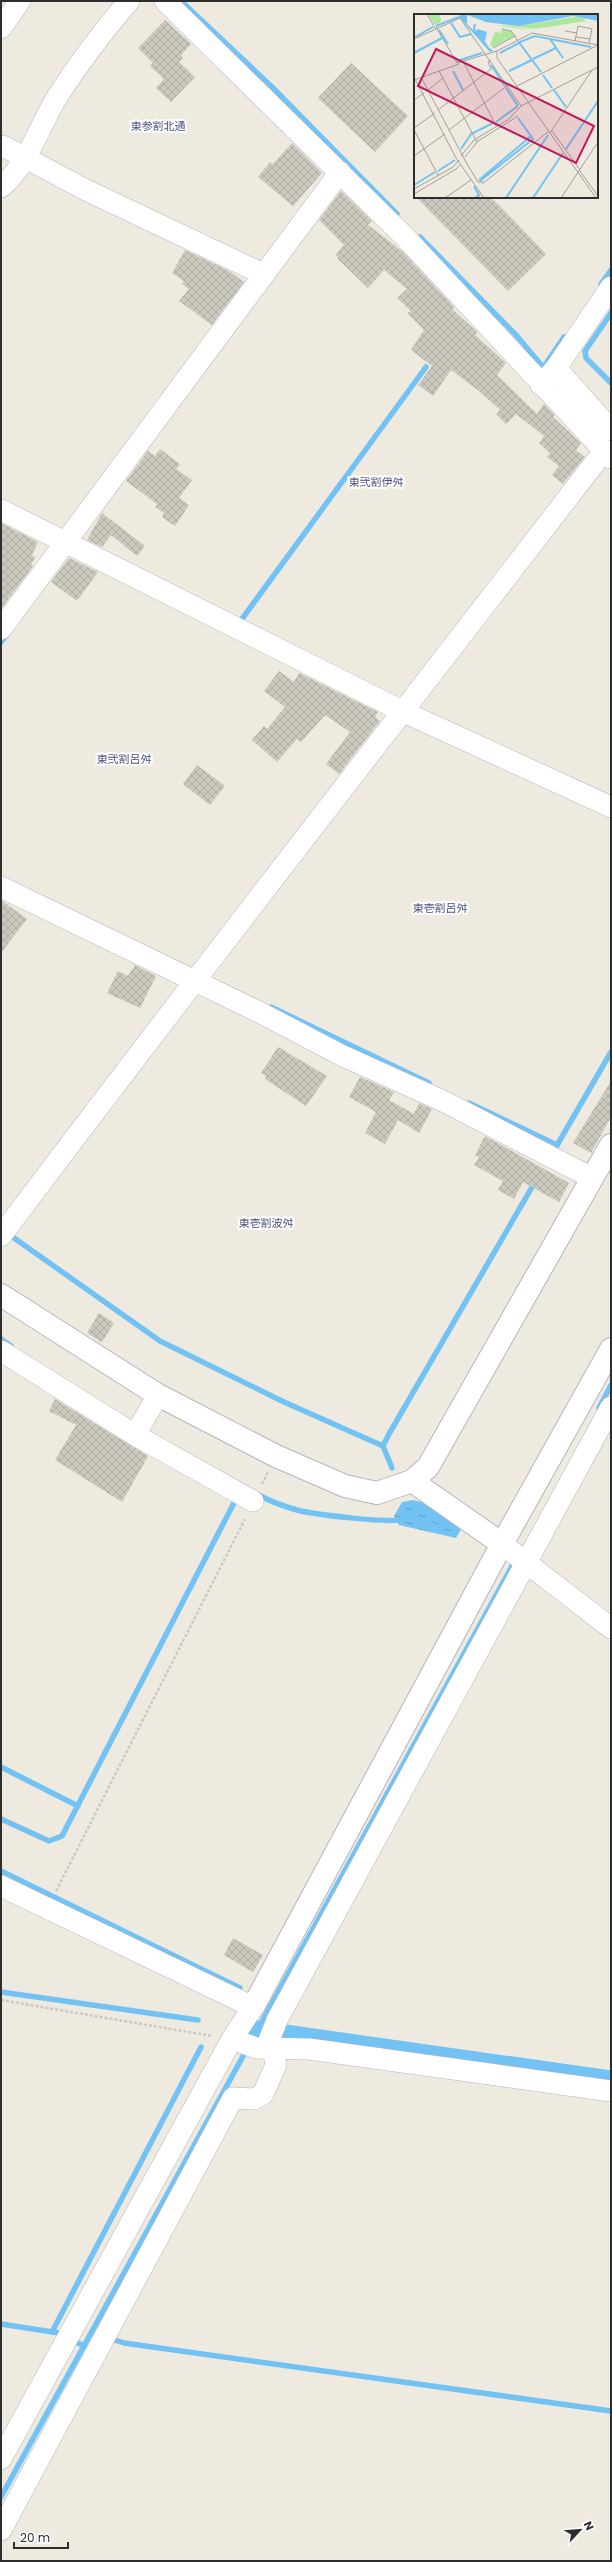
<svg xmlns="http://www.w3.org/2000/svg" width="612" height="2562" font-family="Poppins,'Noto Sans JP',sans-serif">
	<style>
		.water { fill: url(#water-ripples) }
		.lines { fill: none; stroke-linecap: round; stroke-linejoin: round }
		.stream { stroke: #72c3f3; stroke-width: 5.5 }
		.canal { stroke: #72c3f3; stroke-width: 19 }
		.building { fill: url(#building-cross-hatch) }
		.minor-casing { stroke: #b4b5c1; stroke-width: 22 }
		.tertiary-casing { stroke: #b4b5c1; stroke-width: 24 }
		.path { stroke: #c9c9c9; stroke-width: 2.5; stroke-dasharray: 3 2; stroke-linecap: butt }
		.minor { stroke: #fff; stroke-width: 21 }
		.tertiary { stroke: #fff; stroke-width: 22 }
		.labels { text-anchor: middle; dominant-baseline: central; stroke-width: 4; stroke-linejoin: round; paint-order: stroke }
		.neighbourhood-label { font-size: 11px; fill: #4c4f81; stroke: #fff }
		.inset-river { fill: none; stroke: #72c3f3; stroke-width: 2 }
		.inset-road { fill: none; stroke: #a29f99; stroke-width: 1 }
		.view { fill: #c2185b; fill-opacity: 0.15; stroke: #c2185b; stroke-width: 2 }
		.inset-edge { fill: none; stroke: #2e2e2e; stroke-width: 2 }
	</style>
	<defs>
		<pattern id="water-ripples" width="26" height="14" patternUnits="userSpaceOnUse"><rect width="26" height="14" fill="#72c3f3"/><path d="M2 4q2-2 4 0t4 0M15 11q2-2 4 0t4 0" fill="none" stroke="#5e9fc5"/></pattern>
		<pattern id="building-cross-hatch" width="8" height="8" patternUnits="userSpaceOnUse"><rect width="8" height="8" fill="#cbc8be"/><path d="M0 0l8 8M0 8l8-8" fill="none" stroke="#afaca4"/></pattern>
	</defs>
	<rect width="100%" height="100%" fill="#efeae0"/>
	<!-- water -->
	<polygon class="water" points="413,1500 424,1503 462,1528 456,1538 399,1525 394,1516 402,1502"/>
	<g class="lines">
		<!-- stream -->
		<g class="stream">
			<polyline points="181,1 272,87 397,214"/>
			<polyline points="420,237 516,335 547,372"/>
			<polyline points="601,284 611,270"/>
			<polyline points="611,313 585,351 586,358 611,383"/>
			<polyline points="543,368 564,337"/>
			<polyline points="239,623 426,367"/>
			<polyline points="1,642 8,633"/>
			<polyline points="271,1007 429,1083"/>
			<polyline points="469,1103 557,1145"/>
			<polyline points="556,1147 611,1052"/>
			<polyline points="7,1233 160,1341 284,1402 383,1446"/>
			<polyline points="1,1339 11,1346"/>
			<polyline points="599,1408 611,1385"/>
			<polyline points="392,1468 383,1446 389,1434 535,1182"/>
			<path d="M 257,1494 C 269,1501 283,1506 297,1510 C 311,1514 392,1524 402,1519"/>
			<polyline points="1,1767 78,1806"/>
			<polyline points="1,1819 49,1841 62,1836 237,1497"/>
			<polyline points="1,1871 240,1988"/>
			<polyline points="1,1992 198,2020"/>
			<polyline points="1,2324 59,2333"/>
			<polyline points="52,2332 201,2047"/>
			<polyline points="115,2340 124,2343 611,2411"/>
			<polyline points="78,2343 84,2346"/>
			<polyline points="1,2497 516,1559"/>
		</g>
		<!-- canal -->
		<polyline class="canal" points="257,2030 611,2080"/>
	</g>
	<!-- building -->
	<g class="building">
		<polygon points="165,20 191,44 181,55 183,58 179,62 195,77 171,102 156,88 164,79 150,66 153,63 138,48"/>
		<polygon points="351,63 408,116 375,152 318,98"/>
		<polygon points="292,143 322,173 293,206 258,177 270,162 273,164"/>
		<polygon points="341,191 372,221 368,225 402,251 454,307 452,309 477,332 475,335 506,363 497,375 537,414 544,404 555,415 553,417 581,443 576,450 585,457 563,484 552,475 559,466 547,457 550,453 539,443 544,436 516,414 506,424 496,414 500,410 479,391 451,370 433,396 418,385 432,366 411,350 424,330 407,313 411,311 397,298 407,289 384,270 368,288 338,259 336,254 344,245 319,220"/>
		<polygon points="416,197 491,197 546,254 508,291"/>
		<polygon points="185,250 229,271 244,282 212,325 179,301 189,289 182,284 184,281 172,273"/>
		<polygon points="160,449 180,464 176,469 192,480 179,498 189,505 175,526 162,517 164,513 155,507 157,504 126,481 148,451 155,456"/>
		<polygon points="102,513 145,546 137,556 111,535 102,547 87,540"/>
		<polygon points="1,523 38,542 32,555 35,558 31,564 33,566 1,609"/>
		<polygon points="69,558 98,572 77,601 51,582"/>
		<polygon points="279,671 294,682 299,673 378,712 375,717 380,721 339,774 326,764 350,732 325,715 301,742 297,739 277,762 252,740 264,726 267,729 285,707 264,691"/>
		<polygon points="197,765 225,786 210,805 183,784"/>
		<polygon points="1,900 27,919 1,953"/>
		<polygon points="135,965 156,976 140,1008 107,993 118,971 128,976"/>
		<polygon points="278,1047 327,1076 306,1106 265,1079 266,1076 261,1073"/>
		<polygon points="360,1077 394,1092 389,1100 414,1114 419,1103 432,1109 419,1133 398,1120 385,1144 365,1133 376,1112 349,1097"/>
		<polygon points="611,1081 611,1117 591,1153 573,1143"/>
		<polygon points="485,1136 569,1183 559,1202 523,1182 514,1199 498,1190 503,1181 474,1165 479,1157 475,1155"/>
		<polygon points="99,1313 114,1323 102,1342 87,1333"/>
		<polygon points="55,1399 148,1456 122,1502 55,1460 76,1425 49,1411"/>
		<polygon points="233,1938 263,1955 253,1972 224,1955"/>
	</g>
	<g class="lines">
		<defs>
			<g id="minor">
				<polyline points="165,1 405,237 611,458"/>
				<polyline points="1,28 20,1"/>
				<polyline points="3,146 86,190 263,274"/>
				<path d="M 1,187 C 29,164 40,123 59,94 C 80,62 104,30 129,1"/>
				<polyline points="556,368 611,430"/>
				<polyline points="541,385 556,368 611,287"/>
				<polyline points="1,510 404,712 611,807"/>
				<polyline points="1,629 340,172"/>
				<polyline points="1,887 259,1012 341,1055 445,1102 592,1178"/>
				<path d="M 1,1236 C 199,972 403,712 604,451"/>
				<polyline points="1,1351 135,1435 253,1501"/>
				<polyline points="135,1435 158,1395"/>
				<polyline points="502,1544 611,1628"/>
				<polyline points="1,1886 253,2007 232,2039 1,2459"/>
				<polyline points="232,2039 256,2048 309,2049 611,2091"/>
				<polyline points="266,2048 277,2020 611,1407"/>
				<polyline points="1,2530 233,2098 254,2099 263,2094 276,2065 273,2048"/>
			</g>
			<g id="tertiary">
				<polyline points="1,1295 158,1395 276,1456 345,1486 377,1493 412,1481 502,1544"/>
				<polyline points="412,1481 428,1467 611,1145"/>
				<polyline points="253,2007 502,1544 611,1349"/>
			</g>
		</defs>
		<!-- minor casing -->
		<use href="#minor" class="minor-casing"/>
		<!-- tertiary casing -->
		<use href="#tertiary" class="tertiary-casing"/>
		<!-- path -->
		<g class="path">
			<polyline points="262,1484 268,1472"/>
			<polyline points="56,1891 245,1519"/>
			<polyline points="1,2000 212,2036"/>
		</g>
		<!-- minor -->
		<use href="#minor" class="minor"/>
		<!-- tertiary -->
		<use href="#tertiary" class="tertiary"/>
	</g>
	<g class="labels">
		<!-- neighbourhood labels -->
		<g class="neighbourhood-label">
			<text x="158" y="126">東参割北通</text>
			<text x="376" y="482">東弐割伊舛</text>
			<text x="124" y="759">東弐割呂舛</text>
			<text x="440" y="908">東壱割呂舛</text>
			<text x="266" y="1223">東壱割波舛</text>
		</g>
	</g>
	<!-- overview -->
	<g transform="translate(414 14)">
		<rect width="184" height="184" fill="#efeae0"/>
		<path d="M 17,0 L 26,0 L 27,8 L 21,11 L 15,2 ZM 160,3 L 169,4 L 172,7 L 121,15 L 98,12 L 121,17 L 83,11 L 105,12 ZM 88,16 L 97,17 L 100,22 L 93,26 L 90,22 L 92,26 L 79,33 L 76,31 L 81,18 L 87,19 Z" fill="#ade79c"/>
		<path d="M 46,0 L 184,0 L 184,7 L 159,2 L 105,12 L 72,8 L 53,1 L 53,10 L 61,18 L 64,15 L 73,18 L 71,27 L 67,26 L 79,37 L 76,38 L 45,3 Z" fill="#72c3f3"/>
		<path class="inset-river" d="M 37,9 L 46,23 L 57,20M 61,10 L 60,15 L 73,32M 22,12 L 45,3M 25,16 L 34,30M 1,23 L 19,13M 136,25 L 149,44M 104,27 L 127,58M 106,28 L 121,22 L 177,33M 0,39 L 28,24M 86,39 L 105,29M 119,45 L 142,34M 43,47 L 68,39M 77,51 L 91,72M 39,57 L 49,76M 95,57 L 118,46M 129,61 L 138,74M 92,74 L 104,92M 140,76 L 152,93M 82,108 L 104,92M 47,135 L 57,120 L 79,109M 152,135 L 184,87M 24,157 L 41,146M 65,166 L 117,122M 66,167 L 119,125 L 104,104M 0,171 L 21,158M 60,172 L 65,181 L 61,184M 92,184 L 134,121M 119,184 L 149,139"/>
		<path class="inset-road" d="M 13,0 L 21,14M 22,13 L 43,49M 88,15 L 97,17 L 101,22M 151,17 L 163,19M 162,23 L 176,25M 0,25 L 46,4 L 107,92M 161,27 L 164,12 L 178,15 L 175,29M 79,34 L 101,22 L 103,26M 83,37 L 83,44 L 182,184M 43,49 L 83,37 L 118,19 L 184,31M 50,49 L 82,112M 25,57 L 63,128M 7,63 L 52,148 L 64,168 L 70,168M 1,65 L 42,144 L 70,184M 0,66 L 45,50M 103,72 L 184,31M 13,77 L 29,64M 0,86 L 10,79M 24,96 L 77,55 L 74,48 L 77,46M 0,114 L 21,99M 0,116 L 24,161M 35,116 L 94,71M 138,117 L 166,156M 136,119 L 178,56M 0,142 L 31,120M 47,142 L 60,126 L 95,105 L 107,92 L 184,53M 51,143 L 64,127 L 104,102M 165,156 L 184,182M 68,170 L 135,117M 0,175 L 39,153 L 45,146M 0,180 L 42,155 L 47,150M 31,184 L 57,166M 147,184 L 184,128"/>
		<path class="view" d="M 22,35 L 180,112 L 162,149 L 4,72 Z"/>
		<rect width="184" height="184" class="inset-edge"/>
	</g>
	<!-- border -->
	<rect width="612" height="2562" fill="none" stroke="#2e2e2e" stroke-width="4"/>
	<!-- north arrow -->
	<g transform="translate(580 2530) rotate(64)" stroke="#ffffff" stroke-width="3" paint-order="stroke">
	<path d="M0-3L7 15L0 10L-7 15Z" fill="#2e2e2e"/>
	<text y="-6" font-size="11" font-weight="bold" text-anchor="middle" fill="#2e2e2e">N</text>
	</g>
	<!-- scale -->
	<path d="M14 2542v6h54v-6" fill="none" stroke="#2e2e2e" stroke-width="2"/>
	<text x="20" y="2542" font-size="12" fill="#2e2e2e" stroke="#ffffff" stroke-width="3" paint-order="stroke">20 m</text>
</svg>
